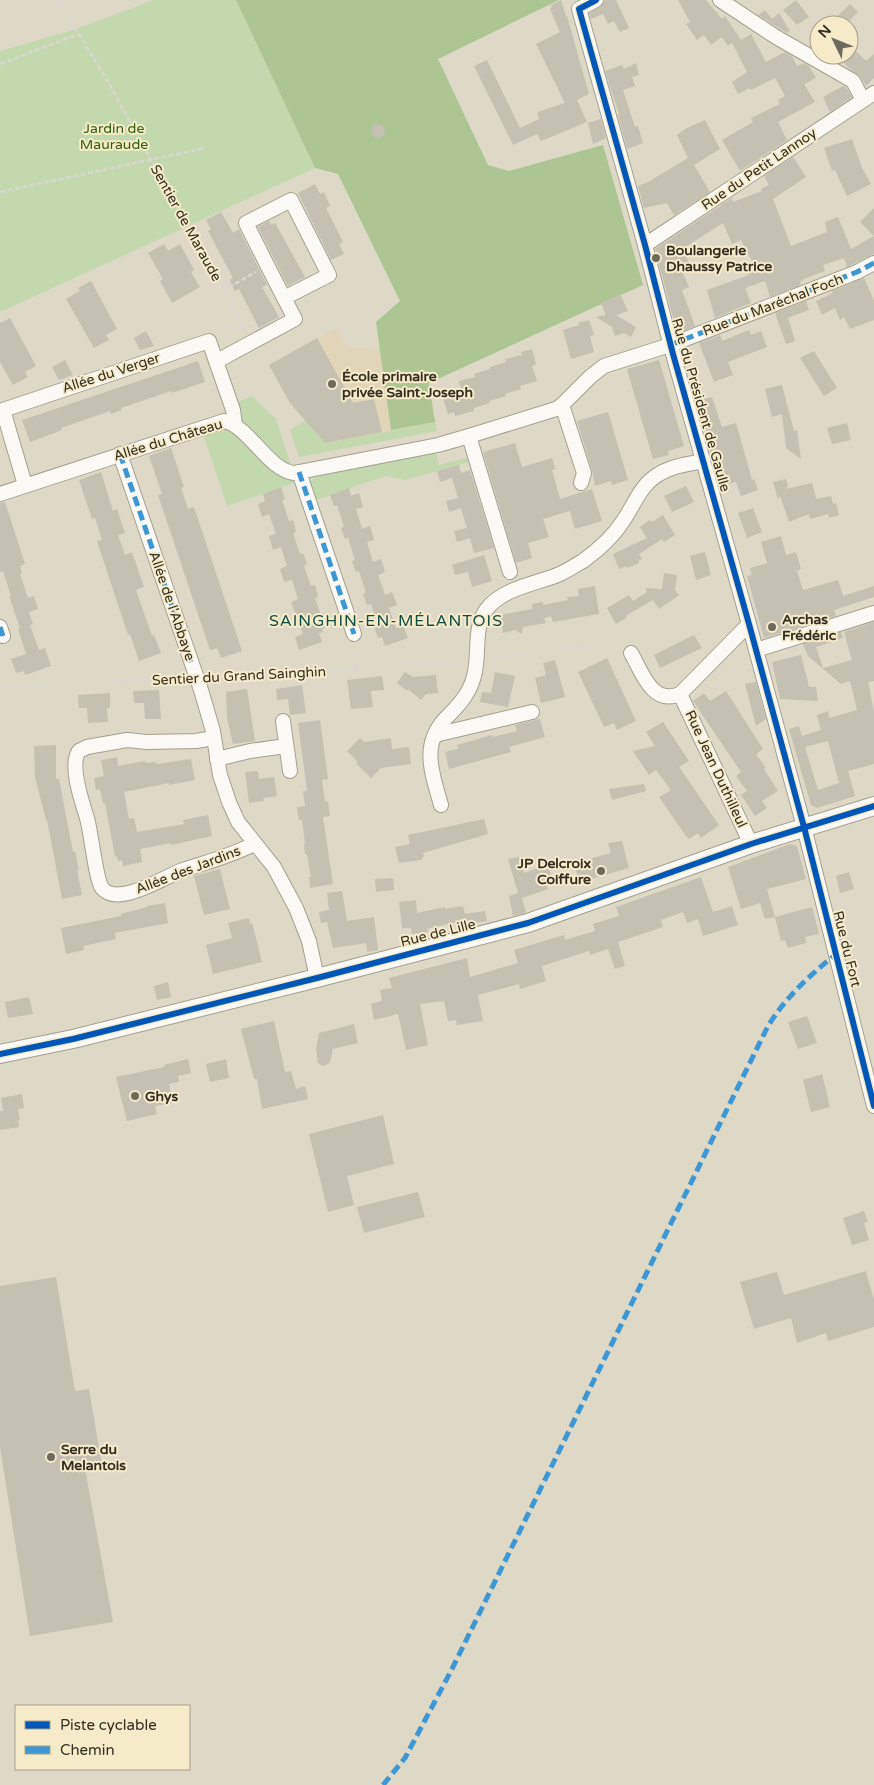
<svg xmlns="http://www.w3.org/2000/svg" width="874" height="1785" font-family="'Varela Round',sans-serif">
	<style>
		.built { fill: #e0d6b7 }
		.green { fill: #c4d8ae }
		.forest { fill: #acc592 }
		.building { fill: #c4c0b2; fill-rule: evenodd }
		.lines { fill: none; stroke-linecap: round; stroke-linejoin: round }
		.minor-casing { stroke: #a39f90; stroke-width: 16 }
		.major-casing { stroke: #a39f90; stroke-width: 20 }
		.path { stroke: #d9d7d2; stroke-width: 2.5; stroke-dasharray: 5 2.5; stroke-linecap: butt }
		.minor { stroke: #faf9f6; stroke-width: 14 }
		.major { stroke: #faf9f6; stroke-width: 18 }
		.quiet { stroke: #3d97d5; stroke-width: 5; stroke-dasharray: 10 5; stroke-linecap: butt }
		.cycleway-casing { stroke: #f6ebc9; stroke-width: 9 }
		.cycleway { stroke: #0057b8; stroke-width: 6 }
		.poi-dot { fill: #6e6a5b; stroke: #f6ebc9; stroke-width: 2 }
		.labels { text-anchor: middle; dominant-baseline: central; stroke-width: 4; stroke-linejoin: round; paint-order: stroke }
		.park-label { font-size: 14px; fill: #32600e; stroke: #f6ebc9 }
		.street-label { font-size: 14px; fill: #322e21; stroke: #f6ebc9 }
		.poi-label { font-size: 14px; font-weight: bold; fill: #322e21; stroke: #f6ebc9; text-anchor: start }
		.quarter-label { font-size: 16px; letter-spacing: 1px; fill: #0f4c47; stroke: #f6ebc9 }
	</style>
	<rect width="100%" height="100%" fill="#ded9c6"/>
	<!-- built -->
	<polygon class="built" points="336,328 347,348 380,349 391,430 326,443 290,403 269,365"/>
	<!-- green -->
	<g class="green">
		<polygon points="154,0 236,0 315,168 0,312 0,51 76,29"/>
		<polygon points="252,396 276,419 291,466 286,464 241,424 235,403"/>
		<polygon points="306,420 326,443 435,422 437,431 299,457 290,430"/>
		<polygon points="226,428 295,477 297,482 227,506 203,434"/>
		<polygon points="436,453 439,465 469,457 470,462 405,480 385,476 314,501 308,481 313,480 312,476"/>
	</g>
	<!-- forest -->
	<polygon class="forest" points="236,0 559,0 438,59 488,165 509,171 603,145 643,285 429,383 435,422 391,430 376,322 400,301 338,174 315,168"/>
	<!-- building -->
	<g class="building">
		<polygon points="561,0 566,16 567,16 589,94 577,100 587,122 541,141 537,134 513,145 474,66 487,60 520,128 539,119 537,112 565,103 536,44 560,32 550,9 552,8 551,5"/>
		<polygon points="605,0 616,0 629,28 620,32 614,21 608,24 603,14 591,19 589,13 600,7"/>
		<polygon points="678,0 706,0 722,19 725,16 741,40 751,34 766,62 785,52 792,56 797,66 804,63 809,66 816,78 804,84 815,102 778,122 787,140 740,171 722,140 753,122 751,118 780,104 778,100 785,96 775,78 751,90 750,88 738,94 732,82 747,72 732,43 728,46 722,37 711,45 704,35 697,40 686,24 690,22"/>
		<polygon points="796,0 809,17 797,25 783,10"/>
		<polygon points="850,4 858,12 845,25 828,25"/>
		<polygon points="765,10 772,19 779,13 790,31 787,33 758,15"/>
		<polygon points="849,44 866,61 874,54 874,78 866,86 860,76 850,69 836,55 849,55"/>
		<polygon points="636,63 639,75 632,77 635,86 623,90 635,127 638,126 643,143 627,149 618,115 619,114 605,71 622,65 624,69"/>
		<polygon points="843,86 846,87 852,97 830,112 823,97"/>
		<polygon points="601,119 606,138 593,144 588,123"/>
		<polygon points="705,120 720,149 694,165 710,192 674,215 667,203 644,208 638,186 648,182 688,158 677,135 685,129"/>
		<circle cx="378" cy="131" r="7"/>
		<polygon points="852,139 862,168 871,184 847,196 835,170 832,171 824,148"/>
		<polygon points="793,157 806,177 773,199 791,246 827,232 825,222 838,217 851,249 874,236 860,222 874,208 874,254 847,267 844,258 823,265 825,271 804,279 800,282 801,285 770,297 765,281 745,288 751,303 715,318 707,290 749,275 746,268 754,265 741,240 732,244 723,223 684,248 687,253 685,255 691,266 682,271 689,287 682,290 695,326 680,332 676,329 655,249 732,198 733,202 762,191 761,189 769,185 764,176"/>
		<polygon points="315,184 320,194 324,192 330,206 326,208 343,242 339,244 344,254 331,260 298,193"/>
		<polygon points="221,212 233,233 239,229 267,285 262,287 279,317 259,328 239,289 235,291 232,286 230,280 233,278 208,231 211,229 206,220"/>
		<polygon points="269,221 271,225 275,223 305,277 288,286 258,227"/>
		<polygon points="164,244 168,251 180,244 194,270 191,272 200,287 172,303 160,281 163,279 148,253"/>
		<polygon points="864,278 874,301 874,320 850,329 844,317 840,320 835,308 822,315 816,301 833,293 832,291"/>
		<polygon points="91,281 117,329 106,335 109,340 94,348 66,299 80,291 78,288"/>
		<polygon points="620,294 628,311 616,315 636,327 631,337 624,333 615,336 612,327 596,317 606,315 601,303"/>
		<polygon points="806,301 809,310 788,318 795,341 786,344 775,313"/>
		<polygon points="10,318 36,366 25,372 28,377 13,385 0,362 0,323"/>
		<polygon points="589,320 594,335 590,336 594,352 571,359 563,330 579,325 578,323"/>
		<polygon points="749,330 751,335 761,331 767,347 728,362 733,375 714,382 699,343 720,335 722,341"/>
		<polygon points="146,331 154,346 140,350 134,338"/>
		<polygon points="317,338 353,403 374,399 382,432 325,443 290,403 269,365"/>
		<polygon points="532,349 536,364 532,366 537,381 520,386 521,389 505,394 506,396 489,401 490,403 474,408 474,411 455,416 454,412 448,414 442,396 461,390 459,381 475,377 474,374 490,369 490,367 506,362 505,359 522,355 521,352"/>
		<polygon points="814,351 837,388 824,396 800,358"/>
		<polygon points="65,360 73,375 59,380 52,367"/>
		<polygon points="659,360 684,446 668,451 669,455 653,459 627,369"/>
		<polygon points="198,361 205,382 172,393 171,391 121,408 122,410 111,414 110,411 61,428 62,430 30,442 22,420"/>
		<polygon points="782,385 794,431 797,430 801,459 786,448 782,414 772,417 765,389"/>
		<polygon points="712,397 722,427 736,423 752,480 754,479 758,490 741,496 736,482 721,486 711,454 699,400"/>
		<polygon points="608,412 628,480 612,485 611,481 595,486 592,470 577,421"/>
		<polygon points="847,423 851,440 832,444 827,428"/>
		<polygon points="515,443 522,467 552,458 555,469 552,470 560,499 592,489 602,521 575,529 570,511 543,519 549,537 528,543 532,558 516,563 483,452"/>
		<polygon points="171,448 184,487 181,488 188,509 194,507 242,651 221,658 217,648 210,650 158,495 162,494 149,456"/>
		<polygon points="459,465 461,473 470,470 494,548 474,553 470,538 457,542 454,531 467,528 461,508 449,512 446,501 458,498 452,478 440,482 437,471"/>
		<polygon points="101,472 113,511 117,509 125,533 118,535 125,555 132,552 144,587 136,590 152,636 154,635 161,653 139,661 130,634 128,635 97,541 102,540 95,518 92,519 79,480"/>
		<polygon points="786,479 788,486 785,489 812,483 816,499 831,496 833,504 836,503 839,515 829,518 828,514 810,519 809,514 789,522 780,496 778,499 773,482"/>
		<polygon points="686,486 694,502 672,512 664,496"/>
		<polygon points="281,487 285,499 282,500 289,521 293,520 296,532 293,533 300,554 303,553 307,564 304,566 311,586 315,585 318,597 315,598 325,628 322,629 323,632 319,633 322,642 299,650 295,637 303,634 291,602 298,599 292,580 284,582 280,569 287,566 281,547 273,550 269,536 276,534 269,514 262,517 258,504 265,501 263,494"/>
		<polygon points="349,488 351,496 359,493 363,507 356,509 362,529 370,526 374,540 367,542 373,562 381,559 385,572 378,575 385,595 392,592 397,605 389,608 396,628 403,625 408,638 385,646 382,637 378,638 374,627 378,626 371,604 367,605 363,594 366,593 359,571 356,572 352,561 355,560 348,538 345,539 341,528 344,527 337,505 334,506 330,495"/>
		<polygon points="5,502 25,564 20,566 22,573 20,574 28,598 34,596 38,609 29,612 33,624 30,625 39,650 45,648 51,666 25,675 24,671 16,673 11,659 26,654 18,629 20,628 9,596 11,596 3,571 0,572 0,503"/>
		<polygon points="753,508 762,532 747,538 738,513"/>
		<polygon points="663,515 675,535 664,542 662,539 639,554 642,559 638,561 639,563 627,568 627,566 619,569 613,554 647,538 640,527 650,520 652,522"/>
		<polygon points="781,536 786,555 796,552 801,569 797,571 803,590 838,580 843,596 874,586 874,597 834,610 836,616 764,638 747,576 752,575 750,568 767,563 761,542"/>
		<polygon points="705,552 711,575 696,580 690,556"/>
		<polygon points="484,555 492,581 472,587 468,572 455,575 452,565"/>
		<polygon points="664,573 677,575 675,590 679,595 675,598 659,609 653,600 627,615 626,618 616,624 607,608 629,595 633,601 647,592 645,588 662,589"/>
		<polygon points="595,586 599,614 553,622 551,616 544,618 546,623 523,627 522,634 515,630 503,633 500,615 532,609 532,604 543,602 543,605 568,600 567,597 579,596 578,589"/>
		<path d="M 874,622 L 874,681 L 868,682 L 874,711 L 874,764 L 848,771 L 855,796 L 817,808 L 811,805 L 789,729 L 799,726 L 802,736 L 821,730 L 817,715 L 828,711 L 829,718 L 857,710 L 850,681 L 841,684 L 808,656 L 803,644 L 841,632 L 843,638 L 816,647 L 823,668 L 852,660 L 844,632 ZM 828,741 L 839,783 L 818,790 L 805,747 Z"/>
		<polygon points="694,635 702,648 660,668 654,655"/>
		<polygon points="801,655 809,687 816,687 818,701 780,699 772,662"/>
		<polygon points="607,658 636,721 617,730 614,723 604,727 578,672"/>
		<polygon points="555,660 565,697 541,703 535,678 546,675 543,663"/>
		<polygon points="405,672 413,677 436,675 438,693 426,694 421,700 408,689 407,691 397,683"/>
		<polygon points="495,672 515,676 508,707 480,702 482,692 491,693"/>
		<polygon points="382,676 384,690 371,691 373,707 351,709 347,680"/>
		<polygon points="756,682 766,719 756,726 745,684"/>
		<polygon points="302,685 306,713 290,715 288,699 277,700 276,689"/>
		<polygon points="247,689 255,741 233,744 227,718 226,692"/>
		<polygon points="159,690 161,719 145,719 144,703 134,703 133,691"/>
		<polygon points="726,691 763,749 756,754 766,768 764,769 778,791 762,801 767,808 755,816 741,795 747,791 736,776 741,772 693,701 704,693 710,701"/>
		<polygon points="110,693 110,708 107,708 108,722 88,723 87,708 79,708 78,695"/>
		<polygon points="540,719 545,737 509,747 511,752 449,769 445,752 458,749 457,745 492,735 492,737 517,731 515,725"/>
		<polygon points="320,720 328,779 322,780 325,802 328,801 330,816 323,817 333,884 310,888 309,877 311,877 307,854 305,854 304,844 305,843 302,820 299,820 297,807 305,806 303,791 307,791 298,723"/>
		<polygon points="663,722 689,761 679,767 719,825 701,838 698,833 689,839 686,836 659,797 671,790 656,770 649,775 633,751 655,746 646,732"/>
		<polygon points="360,738 364,742 391,738 392,749 409,747 411,764 381,768 371,778 356,763 358,762 347,751"/>
		<polygon points="56,745 56,779 59,779 73,852 75,851 79,870 77,870 82,895 62,899 47,820 46,820 35,777 34,746"/>
		<polygon points="117,757 118,766 145,761 146,763 156,762 157,764 191,759 195,780 169,785 169,783 124,792 129,819 134,818 137,832 184,824 183,820 208,815 212,836 171,845 171,843 140,849 142,862 123,866 122,860 118,861 117,856 115,857 105,803 103,803 100,789 96,790 94,778 104,776 101,760"/>
		<polygon points="258,771 259,779 274,777 277,796 263,798 264,801 249,803 245,772"/>
		<polygon points="644,784 646,791 612,800 609,789"/>
		<polygon points="484,819 488,834 423,853 424,856 421,860 399,863 395,847 410,844 408,835"/>
		<polygon points="622,841 629,868 580,882 572,860 585,857 585,860 611,853 608,843"/>
		<polygon points="790,844 797,846 806,879 767,889 775,917 765,919 760,903 741,909 728,867"/>
		<polygon points="519,857 524,873 540,867 541,870 549,868 554,883 547,886 548,889 522,898 526,913 513,916 509,896 518,893 508,859"/>
		<polygon points="220,869 230,909 204,915 194,876"/>
		<polygon points="849,872 854,889 840,893 836,876"/>
		<polygon points="701,877 713,912 732,906 738,925 703,936 698,919 687,923 683,912 661,920 663,927 618,942 625,966 615,969 608,949 590,955 589,951 542,966 546,981 520,989 519,984 478,995 483,1021 457,1025 456,1020 448,1021 444,1001 420,1004 428,1045 406,1050 398,1014 374,1020 371,1004 382,1001 380,990 392,988 389,978 467,958 470,977 518,963 514,950 564,935 565,940 595,931 593,924 619,916 616,907"/>
		<polygon points="393,878 394,890 376,892 375,879"/>
		<polygon points="342,891 347,921 374,917 378,950 367,952 366,943 333,948 327,922 321,923 319,912 329,910 327,893"/>
		<polygon points="416,900 417,913 445,907 445,909 463,906 465,914 485,911 487,921 456,926 456,922 427,929 428,932 412,934 411,928 402,928 399,902"/>
		<polygon points="165,903 168,923 115,933 116,939 83,946 84,950 66,954 61,928 121,916 121,914 147,907 147,906"/>
		<polygon points="812,907 819,934 805,937 806,943 788,948 785,940 781,941 775,917"/>
		<polygon points="249,918 250,924 252,923 262,962 213,974 206,945 232,938 228,923"/>
		<polygon points="168,982 171,997 157,1000 154,986"/>
		<polygon points="29,997 33,1014 8,1018 5,1002"/>
		<polygon points="807,1016 817,1043 798,1049 788,1022"/>
		<polygon points="274,1021 285,1072 291,1071 296,1089 305,1086 308,1099 262,1109 257,1079 254,1079 241,1029"/>
		<polygon points="354,1024 358,1043 333,1049 330,1062 327,1064 323,1066 318,1063 316,1049 319,1033"/>
		<polygon points="188,1059 191,1073 178,1076 179,1082 169,1084 173,1103 155,1106 157,1114 127,1121 116,1077 164,1067 164,1065"/>
		<polygon points="226,1059 229,1078 210,1082 206,1064"/>
		<polygon points="822,1074 830,1107 811,1112 803,1080"/>
		<polygon points="22,1094 24,1108 18,1109 20,1120 18,1120 19,1127 0,1130 0,1111 3,1111 1,1098"/>
		<polygon points="383,1115 394,1164 347,1176 354,1205 328,1212 309,1134"/>
		<polygon points="418,1192 425,1217 364,1233 357,1207"/>
		<polygon points="864,1211 868,1222 864,1223 869,1240 852,1245 843,1218"/>
		<polygon points="866,1271 874,1300 874,1327 828,1341 826,1333 797,1343 791,1318 754,1329 740,1282 777,1272 784,1295"/>
		<polygon points="56,1277 75,1391 89,1389 102,1466 85,1469 113,1622 30,1636 0,1447 0,1286"/>
	</g>
	<g class="lines">
		<defs>
			<g id="minor">
				<polyline points="596,0 579,9 645,245 673,354 749,624 804,827 874,1106"/>
				<polyline points="720,0 776,37 853,81 863,100"/>
				<polyline points="645,245 874,93"/>
				<path d="M 217,361 L 295,319 C 278,287 262,255 246,223 L 291,200 L 329,275 L 284,298"/>
				<polyline points="562,405 584,473 581,483"/>
				<polyline points="120,454 201,690 213,731 220,775 229,802 238,822 274,867 296,908 309,941 317,978"/>
				<polyline points="299,472 354,634"/>
				<polyline points="25,485 3,410 209,341 233,410 235,425"/>
				<path d="M 0,494 L 224,421 C 249,426 268,470 294,473 L 438,445 L 469,436"/>
				<polyline points="510,572 469,436 556,409 562,405 590,377 604,366 670,345 857,272 874,263"/>
				<polyline points="0,627 3,636"/>
				<polyline points="756,650 874,613"/>
				<path d="M 631,653 C 642,672 652,706 680,694 L 751,844"/>
				<polyline points="680,694 749,624"/>
				<polyline points="283,721 290,771"/>
				<polyline points="435,735 532,712"/>
				<path d="M 214,738 L 196,741 L 147,742 L 127,740 L 87,747 L 79,751 C 69,765 82,802 87,818 C 91,832 96,880 102,888 C 118,908 165,876 183,870 C 207,862 231,856 254,844"/>
				<polyline points="217,759 250,751 286,746"/>
				<path d="M 441,805 C 432,773 420,744 447,717 C 459,705 470,693 474,676 C 480,655 473,629 486,610 C 502,588 536,584 560,574 C 568,570 576,565 583,561 C 598,550 613,537 623,521 C 635,504 640,485 659,474 C 672,466 688,464 703,461"/>
			</g>
			<polyline id="major" points="0,1054 73,1039 317,978 528,923 751,844 874,806"/>
		</defs>
		<!-- minor casing -->
		<use href="#minor" class="minor-casing"/>
		<!-- major casing -->
		<use href="#major" class="major-casing"/>
		<!-- path -->
		<g class="path">
			<polyline points="61,0 76,29 112,89 245,331"/>
			<polyline points="0,64 79,34"/>
			<polyline points="0,192 205,148"/>
			<polyline points="222,291 256,272"/>
			<polyline points="219,333 240,322"/>
			<polyline points="350,646 357,669"/>
			<polyline points="491,658 616,642 621,645"/>
			<polyline points="211,678 357,669 463,661"/>
			<polyline points="0,687 183,679"/>
		</g>
		<!-- minor -->
		<use href="#minor" class="minor"/>
		<!-- major -->
		<use href="#major" class="major"/>
		<!-- quiet -->
		<g class="quiet">
			<polyline points="670,345 857,272 874,263"/>
			<polyline points="120,454 191,662"/>
			<polyline points="299,472 354,634"/>
			<polyline points="0,627 3,636"/>
			<path d="M 383,1785 L 405,1758 L 451,1671 L 768,1026 C 786,997 809,976 836,954"/>
		</g>
		<defs>
			<g id="cycleway">
				<polyline points="596,0 579,9 645,245 673,354 749,624 804,827 874,1106"/>
				<polyline points="0,1054 73,1039 317,978 528,923 751,844 874,806"/>
			</g>
		</defs>
		<!-- cycleway casing -->
		<use href="#cycleway" class="cycleway-casing"/>
		<!-- cycleway -->
		<use href="#cycleway" class="cycleway"/>
	</g>
	<!-- markers -->
	<g class="poi-dot">
		<circle cx="656" cy="258" r="5"/>
		<circle cx="332" cy="384" r="5"/>
		<circle cx="772" cy="627" r="5"/>
		<circle cx="601" cy="871" r="5"/>
		<circle cx="135" cy="1096" r="5"/>
		<circle cx="51" cy="1457" r="5"/>
	</g>
	<g class="labels">
		<!-- park labels -->
		<g class="park-label">
			<text x="114" y="128">Jardin de<tspan x="114" dy="16">Mauraude</tspan></text>
		</g>
		<!-- street labels -->
		<g class="street-label">
			<text transform="translate(759 169) rotate(-34)">Rue du Petit Lannoy</text>
			<text transform="translate(186 223) rotate(61)">Sentier de Maraude</text>
			<text transform="translate(773 305) rotate(-21)">Rue du Maréchal Foch</text>
			<text transform="translate(111 373) rotate(-18)">Allée du Verger</text>
			<text transform="translate(701 405) rotate(74)">Rue du Président de Gaulle</text>
			<text transform="translate(168 440) rotate(-17)">Allée du Château</text>
			<text transform="translate(172 606) rotate(71)">Allée de l'Abbaye</text>
			<text transform="translate(239 676) rotate(-3)">Sentier du Grand Sainghin</text>
			<text transform="translate(716 769) rotate(65)">Rue Jean Duthilleul</text>
			<text transform="translate(188 870) rotate(-21)">Allée des Jardins</text>
			<text transform="translate(438 933) rotate(-14)">Rue de Lille</text>
			<text transform="translate(847 949) rotate(76)">Rue du Fort</text>
		</g>
		<!-- poi labels -->
		<g class="poi-label">
			<text x="666" y="250">Boulangerie<tspan x="666" dy="16">Dhaussy Patrice</tspan></text>
			<text x="342" y="376">École primaire<tspan x="342" dy="16">privée Saint-Joseph</tspan></text>
			<text x="782" y="619">Archas<tspan x="782" dy="16">Frédéric</tspan></text>
			<text x="591" y="863" text-anchor="end">JP Delcroix<tspan x="591" dy="16">Coiffure</tspan></text>
			<text x="145" y="1096">Ghys</text>
			<text x="61" y="1449">Serre du<tspan x="61" dy="16">Melantois</tspan></text>
		</g>
		<!-- quarter labels -->
		<g class="quarter-label">
			<text x="386" y="621">SAINGHIN-EN-MÉLANTOIS</text>
		</g>
	</g>
	<!-- legend -->
	<rect x="15" y="1705" width="175" height="65" fill="#f6ebc9" stroke="#a89f86"/>
	<rect x="25" y="1721" width="25" height="8" fill="#0057b8" stroke="#a89f86"/>
	<text x="60" y="1730" font-size="15" fill="#322e21">Piste cyclable</text>
	<rect x="25" y="1746" width="25" height="8" fill="#3d97d5" stroke="#a89f86"/>
	<text x="60" y="1755" font-size="15" fill="#322e21">Chemin</text>
	<!-- north arrow -->
	<g transform="translate(834 40) rotate(313)"><circle r="24" fill="#f6ebc9" stroke="#a89f86"/>
	<path d="M0-4L9 19L0 12L-9 19Z" fill="#6e6a5b"/>
	<text y="-8" font-size="14" font-weight="bold" text-anchor="middle" fill="#322e21">N</text>
	</g>
</svg>
